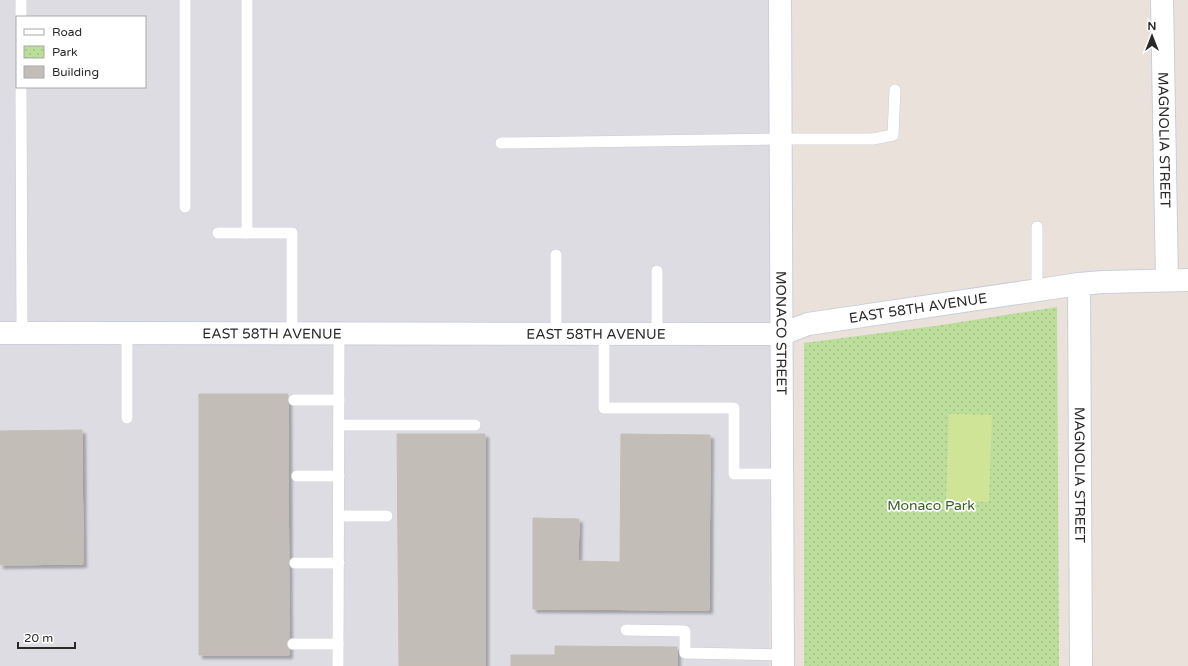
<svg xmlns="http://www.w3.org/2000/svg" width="1188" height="666" font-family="'Varela Round',sans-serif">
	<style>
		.industrial { fill: #dddce3; fill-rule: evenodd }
		.park { fill: url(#park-dots) }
		.pitch { fill: #cfe497 }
		.building { fill: #c3bdb7; stroke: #c5bdb5; filter: url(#shadow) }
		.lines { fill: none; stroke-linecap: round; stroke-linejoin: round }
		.service-casing { stroke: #cacfda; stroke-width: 12 }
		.minor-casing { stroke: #cacfda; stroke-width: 24 }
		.tertiary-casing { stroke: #cacfda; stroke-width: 24 }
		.service { stroke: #fff; stroke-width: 11 }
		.minor { stroke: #fff; stroke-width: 22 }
		.tertiary { stroke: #fff; stroke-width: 22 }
		.labels { text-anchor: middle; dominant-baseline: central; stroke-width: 3.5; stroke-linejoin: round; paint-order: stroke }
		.street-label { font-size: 14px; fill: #292929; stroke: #fff }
		.park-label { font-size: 14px; fill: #36601e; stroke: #fff }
	</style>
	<defs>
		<pattern id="park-dots" width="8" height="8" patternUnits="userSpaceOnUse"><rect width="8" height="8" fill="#bcde9b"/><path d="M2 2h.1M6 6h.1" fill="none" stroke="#a2be86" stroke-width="1.8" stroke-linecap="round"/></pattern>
		<filter id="shadow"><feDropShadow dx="3.5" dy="3.5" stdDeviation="1" flood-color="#0004"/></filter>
	</defs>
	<rect width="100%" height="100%" fill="#eae1db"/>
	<!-- industrial -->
	<path class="industrial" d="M 0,0 L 771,0 L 769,666 L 0,666 ZM 17,17 L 145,17 L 145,87 L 17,87 Z"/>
	<!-- park -->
	<polygon class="park" points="1057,307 1059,666 804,666 804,343 935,326"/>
	<!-- pitch -->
	<polygon class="pitch" points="949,414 992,415 989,502 946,500"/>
	<!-- building -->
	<g class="building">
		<polygon points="199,394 288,394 289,655 199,655"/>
		<polygon points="82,430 83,564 0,565 0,431"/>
		<polygon points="397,434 485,434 485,666 399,666"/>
		<polygon points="621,434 710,435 709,610 533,609 533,518 579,519 578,561 620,562"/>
		<polygon points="555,646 677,647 677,666 511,666 511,655 555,655"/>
	</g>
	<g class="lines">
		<defs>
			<g id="service">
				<polyline points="21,0 21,17"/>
				<polyline points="185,0 185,207"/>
				<polyline points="21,87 22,333"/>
				<polyline points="501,143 781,139 873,139 893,135 895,90"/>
				<polyline points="1037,227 1037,289"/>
				<polyline points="218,233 292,233 292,333"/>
				<polyline points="247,233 247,0"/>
				<polyline points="556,255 556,333"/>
				<polyline points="127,333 127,418"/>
				<polyline points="604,333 604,408 734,408 734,474 782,474"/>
				<polyline points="657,333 657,271"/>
				<polyline points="294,400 339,400"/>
				<polyline points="339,425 475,425"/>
				<polyline points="297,476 339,476"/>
				<polyline points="339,516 387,516"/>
				<polyline points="295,563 339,563"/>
				<polyline points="626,630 685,631 685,653 783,655"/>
				<polyline points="293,644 338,644"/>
				<polyline points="338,666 339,333"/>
			</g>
			<g id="minor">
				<path id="s1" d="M 1162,0 L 1167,280"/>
				<path id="s2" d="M 1079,284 L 1081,666"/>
				<path id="s3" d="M 782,334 L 808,324 L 1079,284 L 1103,282 L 1188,280"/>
			</g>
			<g id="tertiary">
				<path id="s4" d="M 780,0 L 783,666"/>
				<path id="s5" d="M 0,333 L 782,334"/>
			</g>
		</defs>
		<!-- service casing -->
		<use href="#service" class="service-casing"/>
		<!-- minor casing -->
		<use href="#minor" class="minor-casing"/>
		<!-- tertiary casing -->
		<use href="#tertiary" class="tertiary-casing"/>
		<!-- service -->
		<use href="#service" class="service"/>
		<!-- minor -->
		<use href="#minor" class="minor"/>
		<!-- tertiary -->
		<use href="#tertiary" class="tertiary"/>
	</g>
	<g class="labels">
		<!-- street labels -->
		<g class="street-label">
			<text stroke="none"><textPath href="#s1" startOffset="140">MAGNOLIA STREET</textPath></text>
			<text stroke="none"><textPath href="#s3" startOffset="139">EAST 58TH AVENUE</textPath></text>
			<text stroke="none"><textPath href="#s5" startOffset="272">EAST 58TH AVENUE</textPath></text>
			<text stroke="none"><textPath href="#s5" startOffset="596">EAST 58TH AVENUE</textPath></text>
			<text stroke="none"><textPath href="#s4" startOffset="333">MONACO STREET</textPath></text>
			<text stroke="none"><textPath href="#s2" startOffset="191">MAGNOLIA STREET</textPath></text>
		</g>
		<!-- park labels -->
		<g class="park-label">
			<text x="931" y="505">Monaco Park</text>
		</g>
	</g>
	<!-- legend -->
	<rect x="16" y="16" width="130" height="72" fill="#ffffff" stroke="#a9a9a9"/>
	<rect x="24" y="29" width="20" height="6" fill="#ffffff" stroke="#a9a9a9"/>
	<text x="52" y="36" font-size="12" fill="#292929">Road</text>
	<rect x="24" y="46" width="20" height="12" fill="url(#park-dots)" stroke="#a9a9a9"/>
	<text x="52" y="56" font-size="12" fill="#292929">Park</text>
	<rect x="24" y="66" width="20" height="12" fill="#c3bdb7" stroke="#a9a9a9"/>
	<text x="52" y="76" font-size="12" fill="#292929">Building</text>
	<!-- north arrow -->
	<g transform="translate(1152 36)" stroke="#ffffff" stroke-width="3" paint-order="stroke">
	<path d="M0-3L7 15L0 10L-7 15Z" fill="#292929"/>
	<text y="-6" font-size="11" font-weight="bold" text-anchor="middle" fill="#292929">N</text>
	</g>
	<!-- scale -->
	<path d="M18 642v6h57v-6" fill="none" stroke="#292929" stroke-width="2"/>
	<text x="24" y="642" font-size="12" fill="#292929" stroke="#ffffff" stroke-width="3" paint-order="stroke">20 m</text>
</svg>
